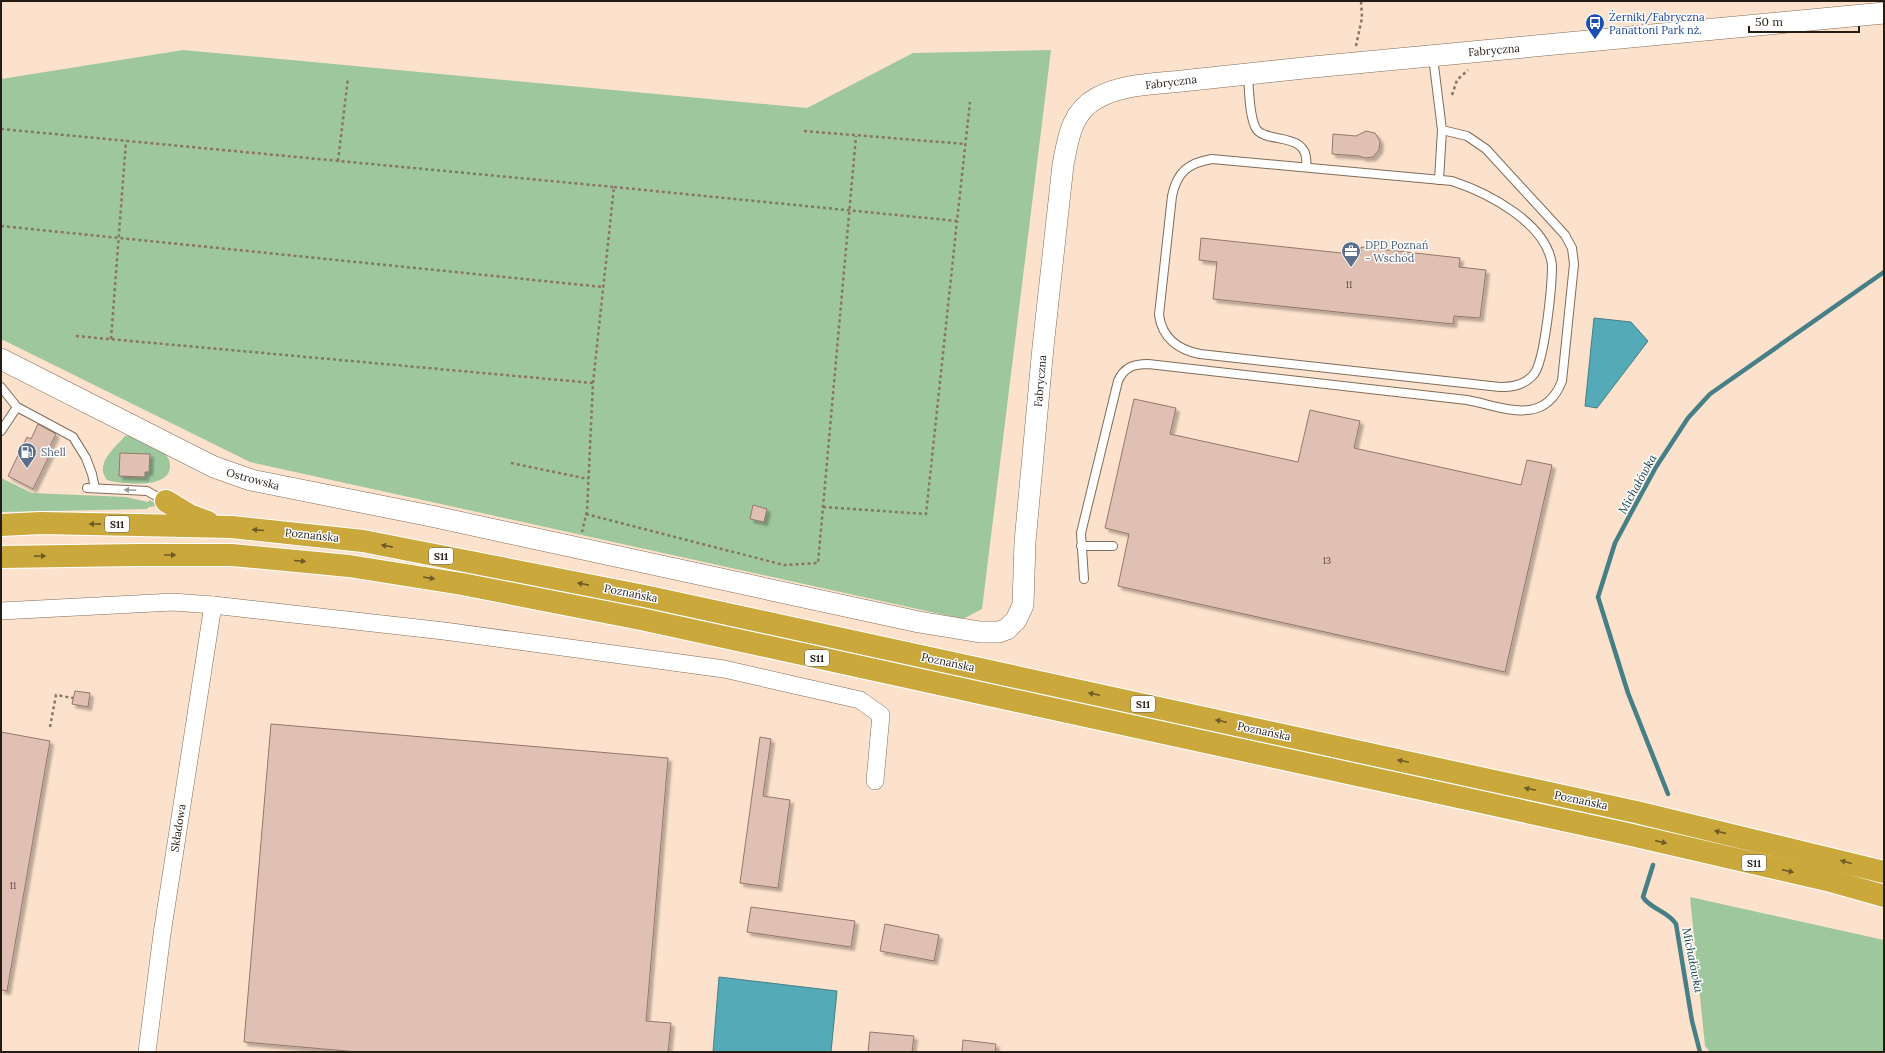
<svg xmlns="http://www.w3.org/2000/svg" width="1885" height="1053" font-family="Lora,serif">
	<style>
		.green { fill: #9fc79d }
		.water { fill: #54aab6; stroke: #467f85 }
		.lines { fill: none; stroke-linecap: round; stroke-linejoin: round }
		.stream { stroke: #467f85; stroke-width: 4.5 }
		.building { fill: #e0c0b3; stroke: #94776b; filter: url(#shadow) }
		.service-casing { stroke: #816b57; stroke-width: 10 }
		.minor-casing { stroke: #816b57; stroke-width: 18 }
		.tertiary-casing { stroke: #816b57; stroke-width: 22 }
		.motorway-casing { stroke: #fff; stroke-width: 24 }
		.path { stroke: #867667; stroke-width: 2.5; stroke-dasharray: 3 3; stroke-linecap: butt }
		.service { stroke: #fff; stroke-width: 8 }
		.minor { stroke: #fff; stroke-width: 17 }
		.tertiary { stroke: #fff; stroke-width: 21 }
		.motorway { stroke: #caa83c; stroke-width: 22 }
		.oneway { fill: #9d9995 }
		.oneway2 { fill: #6f5b26 }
		.labels { text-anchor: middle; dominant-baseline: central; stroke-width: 3; stroke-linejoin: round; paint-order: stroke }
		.number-label { font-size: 9px; fill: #54453c }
		.shield { fill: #fff; stroke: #66605a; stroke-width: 1 }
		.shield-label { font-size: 10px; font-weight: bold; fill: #251c14 }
		.transit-label { font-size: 11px; fill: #164399; stroke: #fff; text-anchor: start }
		.street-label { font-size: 11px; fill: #251c14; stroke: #fff }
		.service-label { font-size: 11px; fill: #4e5e75; stroke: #fff; text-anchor: start }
		.water-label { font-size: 12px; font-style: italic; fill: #163f44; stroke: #fff }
	</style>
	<defs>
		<filter id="shadow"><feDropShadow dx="3.5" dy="3.5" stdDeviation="1" flood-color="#0004"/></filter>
	</defs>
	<rect width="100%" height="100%" fill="#fce2cc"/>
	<!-- green -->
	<g class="green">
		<polygon points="183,50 807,108 913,53 1051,50 982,609 963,619 250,462 1,339 1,79"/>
		<path d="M 130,435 C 141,441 154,445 163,452 C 167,455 170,460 170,465 C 172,490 121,484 107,480 C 94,463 115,448 125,436 Z"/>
		<polygon points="1,478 32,493 126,497 148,502 149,500 158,504 157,506 149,507 147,509 1,512"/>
		<polygon points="1690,897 1884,940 1884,1052 1710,1052 1705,1046"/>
	</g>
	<!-- water -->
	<g class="water">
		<polygon points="1594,318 1631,322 1648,341 1597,408 1585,406"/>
		<polygon points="719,977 837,991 831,1052 713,1052"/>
	</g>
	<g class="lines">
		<!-- stream -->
		<g class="stream">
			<polyline points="1668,794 1628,693 1598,597 1615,543 1631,513 1656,467 1688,418 1710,394 1884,272"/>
			<path d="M 1653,865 L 1643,897 C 1650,909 1668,911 1676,924 L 1692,1021 L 1700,1052"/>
		</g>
	</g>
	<!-- building -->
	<g class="building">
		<polygon points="1366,131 1375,133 1380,141 1379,150 1373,157 1365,158 1359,156 1332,154 1333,134 1356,136"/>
		<polygon points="1201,238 1360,255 1361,247 1460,258 1459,267 1486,270 1480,318 1454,316 1453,324 1213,299 1217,262 1199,260"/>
		<polygon points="1134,399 1176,408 1170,434 1298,462 1310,410 1360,421 1354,448 1521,485 1527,460 1552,465 1505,672 1118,586 1129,534 1105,528"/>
		<polygon points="38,424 56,434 49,448 52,450 33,489 8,476 27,437 31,439"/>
		<polygon points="120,453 150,454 149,472 145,472 145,477 119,476"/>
		<polygon points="753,505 767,509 764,522 750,519"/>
		<polygon points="75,691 90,693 88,707 72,704"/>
		<polygon points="271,724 668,758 646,1021 671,1023 668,1052 358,1052 244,1042"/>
		<polygon points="1,732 50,741 7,991 1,990"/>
		<polygon points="760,737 771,739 763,796 790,800 778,888 740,883"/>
		<polygon points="751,907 855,921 851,947 747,932"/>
		<polygon points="885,924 939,935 934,961 880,951"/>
		<polygon points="870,1032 914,1036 912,1052 868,1052"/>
		<polygon points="963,1040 996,1044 995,1052 962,1052"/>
	</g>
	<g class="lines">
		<defs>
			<g id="service">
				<polyline points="1433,57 1442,130 1439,180"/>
				<path d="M 1248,74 C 1249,88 1249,119 1257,130 C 1269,144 1311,131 1306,167"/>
				<path d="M 1212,159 L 1452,181 C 1488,193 1547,223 1552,265 C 1552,285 1545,360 1534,374 C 1525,385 1513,387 1500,387 L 1200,354 C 1179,350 1162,338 1159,315 L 1172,196 C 1177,172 1188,163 1212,159 Z"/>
				<polyline points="1,387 17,407 73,437 86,458 92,474 95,488"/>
				<polyline points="1,431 17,407"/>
				<polyline points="87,488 147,491 165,501"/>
				<polyline points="1081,546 1113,546"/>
				<path d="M 1084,579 L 1081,533 L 1118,381 C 1124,367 1134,364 1148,364 L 1467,400 C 1501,406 1544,428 1562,381 L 1574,264 L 1572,248 L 1565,235 L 1486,149 L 1467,136 L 1442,130"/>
			</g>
			<g id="minor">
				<polyline points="1,611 173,602 213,605 444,631 724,669 860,700 881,715 875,781"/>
				<polyline points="147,1052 162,934 213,605"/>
			</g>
			<path id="tertiary" d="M 1,359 L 214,467 L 251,480 L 431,516 L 919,622 L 980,632 L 999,632 L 1007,629 L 1016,620 L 1023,605 L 1025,542 L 1043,347 L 1063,165 C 1068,139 1071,112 1097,98 C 1122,84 1154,84 1182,81 C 1226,76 1269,72 1313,67 C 1503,49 1694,31 1884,13"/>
			<g id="motorway">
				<polyline points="166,501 189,515 208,522"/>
				<polyline points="1,525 41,523 232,527 363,541 649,597 1636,812 1884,872"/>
				<polyline points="1,557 137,555 232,555 349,566 462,584 641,619 1623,833 1827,880 1884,896"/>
			</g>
		</defs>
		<!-- service casing -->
		<use href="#service" class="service-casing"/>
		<!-- minor casing -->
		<use href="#minor" class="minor-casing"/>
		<!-- tertiary casing -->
		<use href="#tertiary" class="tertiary-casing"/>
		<!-- motorway casing -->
		<use href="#motorway" class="motorway-casing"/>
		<!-- path -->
		<g class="path">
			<polyline points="1356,46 1362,18 1361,1"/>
			<polyline points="1452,95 1457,80 1468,70"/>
			<polyline points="1,129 614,187 593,383 587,511 582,532"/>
			<polyline points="804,131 965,144"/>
			<polyline points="338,161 348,78"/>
			<polyline points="614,187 957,221 970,102"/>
			<polyline points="1,226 603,287"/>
			<polyline points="76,336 593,383"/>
			<polyline points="111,339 126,141"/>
			<polyline points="511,463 588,479"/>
			<polyline points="823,507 926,514 957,221"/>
			<polyline points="586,514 784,565 818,563 856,136"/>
			<polyline points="50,727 56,695 73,698"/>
		</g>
		<!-- service -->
		<use href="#service" class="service"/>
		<!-- minor -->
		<use href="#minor" class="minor"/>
		<!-- tertiary -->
		<use href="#tertiary" class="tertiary"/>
		<!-- motorway -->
		<use href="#motorway" class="motorway"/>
	</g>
	<!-- one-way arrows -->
	<defs><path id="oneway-solid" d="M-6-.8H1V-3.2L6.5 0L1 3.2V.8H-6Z"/></defs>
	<use class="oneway" href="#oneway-solid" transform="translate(130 490) rotate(-178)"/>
	<g class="oneway2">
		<use href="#oneway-solid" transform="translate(95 524) rotate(-179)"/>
		<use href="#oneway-solid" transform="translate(258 530) rotate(-175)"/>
		<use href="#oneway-solid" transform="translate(387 546) rotate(-169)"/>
		<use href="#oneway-solid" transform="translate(170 555)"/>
		<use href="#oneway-solid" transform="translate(40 556) rotate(-1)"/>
		<use href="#oneway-solid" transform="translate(300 561) rotate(5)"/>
		<use href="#oneway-solid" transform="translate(429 578) rotate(9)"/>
		<use href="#oneway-solid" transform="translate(583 584) rotate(-169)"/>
		<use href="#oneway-solid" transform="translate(1094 694) rotate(-168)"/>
		<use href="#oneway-solid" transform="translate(1221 721) rotate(-168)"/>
		<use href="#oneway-solid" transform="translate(1403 761) rotate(-168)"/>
		<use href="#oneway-solid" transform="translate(1530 789) rotate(-168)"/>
		<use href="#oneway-solid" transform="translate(1720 832) rotate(-167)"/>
		<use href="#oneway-solid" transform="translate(1661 842) rotate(13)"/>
		<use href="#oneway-solid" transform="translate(1846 862) rotate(-165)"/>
		<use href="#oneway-solid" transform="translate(1788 871) rotate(13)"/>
	</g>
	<!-- icons -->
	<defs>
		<symbol id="bus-pin" viewBox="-11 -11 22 30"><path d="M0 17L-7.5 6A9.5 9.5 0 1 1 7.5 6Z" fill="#1a4fb4" stroke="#fff"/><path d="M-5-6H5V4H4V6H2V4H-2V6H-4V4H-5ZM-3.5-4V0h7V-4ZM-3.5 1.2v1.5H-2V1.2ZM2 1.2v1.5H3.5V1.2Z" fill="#fff"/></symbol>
		<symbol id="office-pin" viewBox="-11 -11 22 30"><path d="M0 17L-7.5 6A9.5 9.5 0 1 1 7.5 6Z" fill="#5c6f8a" stroke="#fff"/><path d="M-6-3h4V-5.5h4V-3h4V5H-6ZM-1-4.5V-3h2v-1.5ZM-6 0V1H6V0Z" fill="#fff"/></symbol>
		<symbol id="fuel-pin" viewBox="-11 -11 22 30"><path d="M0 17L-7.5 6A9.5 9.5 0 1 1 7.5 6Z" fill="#5c6f8a" stroke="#fff"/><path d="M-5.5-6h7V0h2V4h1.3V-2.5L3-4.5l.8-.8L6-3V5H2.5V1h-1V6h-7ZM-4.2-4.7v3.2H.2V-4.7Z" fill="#fff"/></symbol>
	</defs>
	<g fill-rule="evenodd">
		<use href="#bus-pin" x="1584" y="12" width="22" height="30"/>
		<use href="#office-pin" x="1340" y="240" width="22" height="30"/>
		<use href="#fuel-pin" x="16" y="441" width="22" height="30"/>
	</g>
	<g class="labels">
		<!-- number labels -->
		<g class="number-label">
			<text x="1349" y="284">11</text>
			<text x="1327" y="560">13</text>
			<text x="13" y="885">11</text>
		</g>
		<!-- shield labels -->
		<g class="shield">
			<rect x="105" y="516" width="24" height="16" rx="3"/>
			<rect x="429" y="548" width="24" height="16" rx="3"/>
			<rect x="805" y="650" width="24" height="16" rx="3"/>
			<rect x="1131" y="696" width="24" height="16" rx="3"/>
			<rect x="1742" y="855" width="24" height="16" rx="3"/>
		</g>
		<g class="shield-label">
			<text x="117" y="524">S11</text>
			<text x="441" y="556">S11</text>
			<text x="817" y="658">S11</text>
			<text x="1143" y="704">S11</text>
			<text x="1754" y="863">S11</text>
		</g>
		<!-- transit labels -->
		<g class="transit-label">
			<text x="1609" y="17">Żerniki/Fabryczna<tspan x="1609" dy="13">Panattoni Park nż.</tspan></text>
		</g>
		<!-- street labels -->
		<g class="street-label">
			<text transform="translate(1494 50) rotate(-5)">Fabryczna</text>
			<text transform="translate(1171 82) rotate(-7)">Fabryczna</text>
			<text transform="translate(1040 381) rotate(-85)">Fabryczna</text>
			<text transform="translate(253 479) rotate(15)">Ostrowska</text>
			<text transform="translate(312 535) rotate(6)">Poznańska</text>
			<text transform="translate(631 593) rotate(11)">Poznańska</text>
			<text transform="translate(948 662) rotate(12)">Poznańska</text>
			<text transform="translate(1264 731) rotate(12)">Poznańska</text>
			<text transform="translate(1581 800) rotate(12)">Poznańska</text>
			<text transform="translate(178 828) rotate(-81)">Składowa</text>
		</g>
		<!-- service labels -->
		<g class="service-label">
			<text x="1365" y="245">DPD Poznań<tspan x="1365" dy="13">- Wschód</tspan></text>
			<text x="41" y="452">Shell</text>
		</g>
		<!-- water labels -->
		<g class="water-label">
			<text transform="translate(1637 484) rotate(-61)">Michałówka</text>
			<text transform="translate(1693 960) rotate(79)">Michałówka</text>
		</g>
	</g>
	<!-- border -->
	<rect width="1885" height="1053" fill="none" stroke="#251c14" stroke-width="4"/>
	<!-- scale -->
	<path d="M1749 26v6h110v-6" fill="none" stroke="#251c14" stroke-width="2"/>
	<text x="1755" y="26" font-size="12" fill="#251c14" stroke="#ffffff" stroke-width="3" paint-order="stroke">50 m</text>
</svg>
